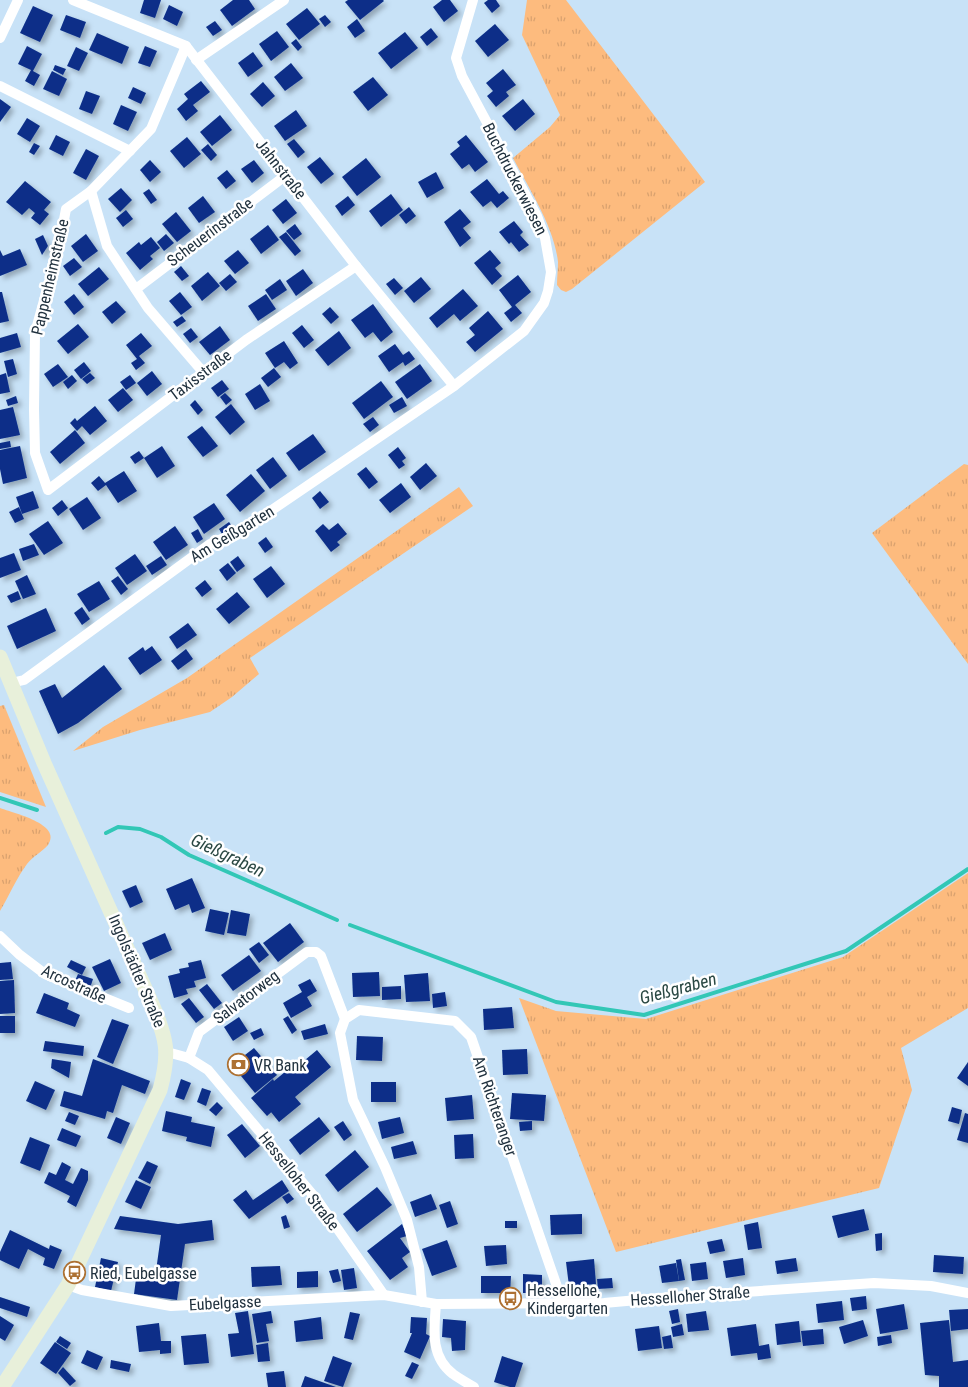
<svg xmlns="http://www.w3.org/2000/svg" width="968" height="1387" font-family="'Roboto Condensed',sans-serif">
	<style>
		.grass { fill: url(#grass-tufts) }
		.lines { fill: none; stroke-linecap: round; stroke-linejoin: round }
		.stream { stroke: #32c7b6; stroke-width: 4 }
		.building { fill: #0b2f88; filter: url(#shadow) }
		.minor { stroke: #fff; stroke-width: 10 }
		.secondary { stroke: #e8f0da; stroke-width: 15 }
		.labels { text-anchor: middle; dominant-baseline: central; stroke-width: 5; stroke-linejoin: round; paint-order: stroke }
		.street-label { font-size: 16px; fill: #20313e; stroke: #fff }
		.poi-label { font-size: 16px; fill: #20313e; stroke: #fff; text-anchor: start }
		.water-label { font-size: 18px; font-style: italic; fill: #2a4843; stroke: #fff }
	</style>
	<defs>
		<pattern id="grass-tufts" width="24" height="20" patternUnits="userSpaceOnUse" patternTransform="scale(1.25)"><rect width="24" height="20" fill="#fdbb7e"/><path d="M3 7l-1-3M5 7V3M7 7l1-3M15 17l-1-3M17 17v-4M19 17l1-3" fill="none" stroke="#d9a16e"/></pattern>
		<filter id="shadow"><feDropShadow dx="3.5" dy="3.5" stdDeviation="2.5" flood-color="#0004"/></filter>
	</defs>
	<rect width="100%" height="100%" fill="#c8e2f7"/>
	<!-- grass -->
	<g class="grass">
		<path d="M 527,0 L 566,0 L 705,182 L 572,289 L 566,292 L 561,290 L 557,285 C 557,277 558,269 558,262 C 554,226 529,189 513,158 L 550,127 L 560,115 L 522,35 Z"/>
		<polygon points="964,464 968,465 968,664 872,533"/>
		<polygon points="459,487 473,506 250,658 259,674 232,697 210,712 140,730 73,751 103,727 187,678"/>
		<polygon points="4,705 46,807 0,792 0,706"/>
		<path d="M 0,808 C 13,813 63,824 48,845 C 42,852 33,856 27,864 C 17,877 9,896 0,911 Z"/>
		<polygon points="968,873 968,1008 901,1048 912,1090 879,1188 616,1252 519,998 556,1011 646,1019 843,957"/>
	</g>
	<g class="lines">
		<!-- stream -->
		<g class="stream">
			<polyline points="0,798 37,810"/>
			<polyline points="106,833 118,827 140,829 161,837 189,855 337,920"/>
			<polyline points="350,925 556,1002 644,1015 846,951 968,869"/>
		</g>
	</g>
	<!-- building -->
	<g class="building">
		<polygon points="144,0 161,0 155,18 140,13"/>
		<polygon points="233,0 249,0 255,9 232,26 220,10"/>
		<polygon points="348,0 383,0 384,1 360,20 345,2"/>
		<polygon points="442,0 450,0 458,11 444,22 433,7"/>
		<polygon points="488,0 496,0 500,6 492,13 484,3"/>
		<polygon points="169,5 183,12 177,26 163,19"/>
		<polygon points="33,6 53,15 40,42 20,33"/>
		<polygon points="307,8 320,24 299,40 286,24"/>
		<polygon points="66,15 86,22 80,38 60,30"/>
		<polygon points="325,15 331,22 325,27 319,19"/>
		<polygon points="357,19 365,31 355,38 347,27"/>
		<polygon points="215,21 222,30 213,36 206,27"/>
		<polygon points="495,24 509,40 488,57 475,41"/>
		<polygon points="431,28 438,37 427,46 420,37"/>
		<polygon points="277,31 289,47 271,61 259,44"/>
		<polygon points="405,32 418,48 391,69 378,53"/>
		<polygon points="97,33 129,47 122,64 89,50"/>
		<polygon points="296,39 302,47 298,51 291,43"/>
		<polygon points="27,46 42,54 33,71 40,75 34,86 25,81 31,70 18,64"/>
		<polygon points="145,46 157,51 150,67 138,63"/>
		<polygon points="76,47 88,53 79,71 67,66"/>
		<polygon points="253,52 263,66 248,77 238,63"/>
		<polygon points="291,63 303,78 285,91 274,77"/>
		<polygon points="55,65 66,69 63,75 53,70"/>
		<polygon points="503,69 516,85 506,92 509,96 496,107 487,96 493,91 486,83"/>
		<polygon points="52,71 67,79 59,96 43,89"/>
		<polygon points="373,77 388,95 368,111 353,92"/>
		<polygon points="201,81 210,92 193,105 198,111 186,121 177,109 188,99 184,94"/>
		<polygon points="263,82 275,96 262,107 250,94"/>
		<polygon points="133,87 146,93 141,104 128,98"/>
		<polygon points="86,91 100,96 92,114 79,109"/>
		<polygon points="0,99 11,107 0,122"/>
		<polygon points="523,99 535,114 515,131 502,116"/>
		<polygon points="121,105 137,112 128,131 113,124"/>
		<polygon points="296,110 307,126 285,141 274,126"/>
		<polygon points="220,115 232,130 212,146 200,132"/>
		<polygon points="27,118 40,126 30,142 17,134"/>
		<polygon points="56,135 70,142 63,156 49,149"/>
		<polygon points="466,135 488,162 475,172 469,164 462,169 450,154 460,146 457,142"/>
		<polygon points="187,137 201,154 184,168 170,151"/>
		<polygon points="294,139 305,152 298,158 287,144"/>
		<polygon points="34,143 40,146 34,155 29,152"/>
		<polygon points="208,144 217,155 211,161 201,150"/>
		<polygon points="86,149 99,156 86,180 73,173"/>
		<polygon points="320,157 334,174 321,184 307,167"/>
		<polygon points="366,158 381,177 357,196 342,177"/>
		<polygon points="150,160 161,172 150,182 140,170"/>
		<polygon points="254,160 264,173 252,183 241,169"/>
		<polygon points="227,170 236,181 226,189 217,178"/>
		<polygon points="436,172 444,188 427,198 418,182"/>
		<polygon points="487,179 499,194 503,191 509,198 497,208 491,201 483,207 470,192"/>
		<polygon points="25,181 51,202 44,210 49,214 40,225 31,218 35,213 29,208 22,215 6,202"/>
		<polygon points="121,188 132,200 120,212 108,199"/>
		<polygon points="149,189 157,200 151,204 143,193"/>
		<polygon points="391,194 403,210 381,227 369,211"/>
		<polygon points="203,196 215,212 199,223 188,208"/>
		<polygon points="348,196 355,205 342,216 335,206"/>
		<polygon points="286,199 297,213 283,224 272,210"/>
		<polygon points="409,207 416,216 406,224 399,215"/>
		<polygon points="460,209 471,222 463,228 471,238 460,247 444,222"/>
		<polygon points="126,210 133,219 123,227 116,218"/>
		<polygon points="176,212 191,231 177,242 162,224"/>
		<polygon points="514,221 523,232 520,235 529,245 519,252 511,242 509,244 499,232"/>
		<polygon points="295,224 302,234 294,240 286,231"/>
		<polygon points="268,225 279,240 261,254 250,239"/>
		<polygon points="286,232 301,251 295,256 279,237"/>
		<polygon points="86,234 98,251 83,262 71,246"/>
		<polygon points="166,234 174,243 164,251 157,242"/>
		<polygon points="43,235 48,246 42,255 35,239"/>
		<polygon points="151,237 160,248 150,256 153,259 140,270 126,253 139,242 141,245"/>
		<polygon points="20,249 27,265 0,276 0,250 3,256"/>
		<polygon points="238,250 249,263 235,274 224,261"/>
		<polygon points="490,250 501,263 495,268 502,276 492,285 474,263"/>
		<polygon points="74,258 82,267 70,276 63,266"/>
		<polygon points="181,266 189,276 182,281 174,272"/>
		<polygon points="99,267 109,279 88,296 78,284"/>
		<polygon points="303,269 313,283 296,296 286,281"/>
		<polygon points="208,272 220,286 202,301 191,286"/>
		<polygon points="230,274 237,282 226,291 219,283"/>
		<polygon points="518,275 531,292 515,305 522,313 511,322 504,313 512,307 499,290"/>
		<polygon points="421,277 431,289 414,303 404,291"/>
		<polygon points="394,278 403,288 395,295 386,284"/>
		<polygon points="280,279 287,290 272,300 265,290"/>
		<polygon points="463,289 478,306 460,321 454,314 437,328 429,318"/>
		<polygon points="0,292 2,292 9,321 0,323"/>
		<polygon points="180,292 192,307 181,315 169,301"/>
		<polygon points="74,294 84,307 74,315 64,302"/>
		<polygon points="266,294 276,309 258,321 248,306"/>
		<polygon points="116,301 126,312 112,324 102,312"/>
		<polygon points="373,304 393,332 381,342 373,332 365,338 351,320"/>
		<polygon points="330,307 339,317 331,324 322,314"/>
		<polygon points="488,311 503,329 475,352 466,342 475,335 469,328"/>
		<polygon points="182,316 186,321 177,327 173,322"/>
		<polygon points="78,324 89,337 68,354 57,341"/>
		<polygon points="302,325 314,340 304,348 292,333"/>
		<polygon points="220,326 230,340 210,355 199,342"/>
		<polygon points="191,328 198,337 190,343 183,334"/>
		<polygon points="339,331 351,348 328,366 315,350"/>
		<polygon points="17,333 21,347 0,353 0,338"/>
		<polygon points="141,333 152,346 139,356 145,363 136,370 131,363 137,359 126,345"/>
		<polygon points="284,341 298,363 290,369 284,362 275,368 265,353"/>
		<polygon points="395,344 403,355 409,351 415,359 405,366 403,362 389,372 378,356"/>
		<polygon points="13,359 17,374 8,377 4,361"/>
		<polygon points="84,362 91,371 81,379 74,370"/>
		<polygon points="58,364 68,377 53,387 44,374"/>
		<polygon points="420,364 432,381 407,399 395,382"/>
		<polygon points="274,368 281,377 268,387 261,378"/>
		<polygon points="152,371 162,384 147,396 137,383"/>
		<polygon points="6,373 10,392 0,394 0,375"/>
		<polygon points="90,373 95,378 87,384 82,379"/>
		<polygon points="72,375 77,381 68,389 63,382"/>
		<polygon points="130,375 136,383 126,390 120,382"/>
		<polygon points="222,380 229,389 218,397 211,388"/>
		<polygon points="381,381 393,397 364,419 352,403"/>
		<polygon points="260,384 270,401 255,410 245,394"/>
		<polygon points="123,388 133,400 118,412 108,400"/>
		<polygon points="225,393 232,400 226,405 220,397"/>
		<polygon points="16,396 18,403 8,406 6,400"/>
		<polygon points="402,397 407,406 394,413 389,405"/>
		<polygon points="195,400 203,410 198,415 190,405"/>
		<polygon points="231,404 245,422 230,435 215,417"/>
		<polygon points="95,406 107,421 90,435 82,426 77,431 70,423 75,418 77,421"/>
		<polygon points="13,407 20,435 0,439 0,410"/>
		<polygon points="373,417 379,425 370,432 363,424"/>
		<polygon points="202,426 218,446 203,457 187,437"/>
		<polygon points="75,430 85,443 60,464 50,452"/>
		<polygon points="313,434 326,452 299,471 286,453"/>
		<polygon points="10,441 11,447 0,449 0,443"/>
		<polygon points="20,446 27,478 3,484 0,469 0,450"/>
		<polygon points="162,446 175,466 157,478 144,458"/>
		<polygon points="398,447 406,458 402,461 405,465 399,469 388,455"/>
		<polygon points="139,451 144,458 135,464 130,457"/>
		<polygon points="273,457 287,476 270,489 256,470"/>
		<polygon points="426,463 437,476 420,490 410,477"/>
		<polygon points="366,467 378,482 369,489 357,474"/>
		<polygon points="124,471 137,491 118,503 106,485 98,491 91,483 99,476 105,483"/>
		<polygon points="251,474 265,491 240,512 226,495"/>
		<polygon points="401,483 411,497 390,513 379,500"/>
		<polygon points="33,491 39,508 22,514 16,497"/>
		<polygon points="320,491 329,502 320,509 312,498"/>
		<polygon points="87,497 101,518 83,530 69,509"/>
		<polygon points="62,500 68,508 58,516 52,508"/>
		<polygon points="214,503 225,519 204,534 193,517"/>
		<polygon points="19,507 24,519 15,523 9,512"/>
		<polygon points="48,521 63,543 44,555 29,534"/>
		<polygon points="229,522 232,526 222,534 219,529"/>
		<polygon points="338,523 347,534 337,542 340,545 331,552 315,531 323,524 329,530"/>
		<polygon points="175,526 188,545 166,560 153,542"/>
		<polygon points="198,529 203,539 197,543 191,533"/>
		<polygon points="266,537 273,547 265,553 258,543"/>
		<polygon points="34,544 39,555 23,561 19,549"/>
		<polygon points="14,553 21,570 0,578 0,558"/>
		<polygon points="135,554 147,571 127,585 115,568"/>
		<polygon points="161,556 167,565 152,575 146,566"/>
		<polygon points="238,556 245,566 237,572 230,562"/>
		<polygon points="228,563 236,573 227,581 219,570"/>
		<polygon points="271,566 285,584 267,598 253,579"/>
		<polygon points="27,575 36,594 23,599 15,581"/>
		<polygon points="118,576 128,589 121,595 111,581"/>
		<polygon points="205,580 212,589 202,597 195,588"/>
		<polygon points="99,581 110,599 89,612 77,594"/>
		<polygon points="18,591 21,599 11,603 7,596"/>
		<polygon points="237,592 250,607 229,624 216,609"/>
		<polygon points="82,607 90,619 82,625 74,613"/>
		<polygon points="46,608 56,631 17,649 7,626"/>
		<polygon points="188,623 197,635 177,649 169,637"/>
		<polygon points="152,646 162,660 140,675 128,658 143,647 145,651"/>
		<polygon points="186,649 193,659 178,670 171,661"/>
		<polygon points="104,665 122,689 78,723 58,734 39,691 55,684 62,698"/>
		<polygon points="192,878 205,908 192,913 189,904 175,910 166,889"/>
		<polygon points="136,885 143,902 130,908 122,891"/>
		<polygon points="210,909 229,913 224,935 205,931"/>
		<polygon points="231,910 250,914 246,936 227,933"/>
		<polygon points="290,923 304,942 278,962 263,943"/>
		<polygon points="165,933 172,950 150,960 142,943"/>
		<polygon points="259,942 269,955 259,963 249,949"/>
		<polygon points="249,955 261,971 233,991 221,975"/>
		<polygon points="110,959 121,983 104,991 92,967"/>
		<polygon points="71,960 86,967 82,975 67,967"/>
		<polygon points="201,960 206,978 194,981 196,987 186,989 188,994 174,998 168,976 180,973 179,969 189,967 188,963"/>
		<polygon points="11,962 13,979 0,980 0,963"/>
		<polygon points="379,972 380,996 353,997 352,973"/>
		<polygon points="428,973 430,1001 406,1002 404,975"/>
		<polygon points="78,974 93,979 90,988 74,983"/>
		<polygon points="310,979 317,991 307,997 312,1006 291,1018 283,1003 302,992 298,985"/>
		<polygon points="14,980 15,1013 0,1014 0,981"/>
		<polygon points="207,984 222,1003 214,1009 199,990"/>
		<polygon points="401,986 401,999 382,1000 382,987"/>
		<polygon points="445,992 447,1006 433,1008 432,994"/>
		<polygon points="44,993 69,1003 67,1009 80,1015 75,1027 36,1013"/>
		<polygon points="189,998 204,1017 196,1023 181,1004"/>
		<polygon points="512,1007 514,1028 484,1030 483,1009"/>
		<rect x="0" y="1016" width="15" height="17"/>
		<polygon points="288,1016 297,1030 292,1034 283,1019"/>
		<polygon points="239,1017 248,1031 233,1041 224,1027"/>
		<polygon points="112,1019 129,1025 113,1064 97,1057"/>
		<polygon points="325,1024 328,1034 304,1040 301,1031"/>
		<polygon points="261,1028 264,1035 254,1040 250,1033"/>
		<polygon points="357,1036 383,1037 382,1061 356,1060"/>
		<polygon points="45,1041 84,1046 83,1056 43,1051"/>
		<polygon points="254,1048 277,1075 255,1093 232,1065"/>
		<polygon points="527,1049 528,1074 503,1075 502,1050"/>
		<polygon points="317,1050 331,1067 295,1097 301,1104 279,1122 271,1112 287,1098 267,1116 251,1098 273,1079 274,1081 291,1067 293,1070"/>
		<polygon points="52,1059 71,1062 69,1078 51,1068"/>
		<polygon points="93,1059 150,1081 145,1094 122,1085 113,1113 107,1111 105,1119 60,1106 64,1091 82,1096"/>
		<polygon points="968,1062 968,1086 957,1078"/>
		<polygon points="181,1079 191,1083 184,1100 175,1097"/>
		<polygon points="35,1081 55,1090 46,1110 26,1101"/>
		<rect x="371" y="1082" width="25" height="20"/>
		<polygon points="202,1088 211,1091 206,1106 197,1102"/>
		<polygon points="512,1093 546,1095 544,1121 510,1119"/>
		<polygon points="472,1095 474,1119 447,1121 445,1098"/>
		<polygon points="217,1102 223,1108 216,1116 209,1110"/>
		<polygon points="952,1107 962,1110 959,1124 948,1121"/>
		<polygon points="166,1111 192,1117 191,1122 215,1127 211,1147 186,1141 187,1137 162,1131"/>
		<polygon points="69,1112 79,1116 75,1125 65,1121"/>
		<polygon points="965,1113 968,1114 968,1143 957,1140"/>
		<polygon points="116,1117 130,1123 121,1144 107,1138"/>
		<polygon points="319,1117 330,1131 300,1155 289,1140"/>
		<polygon points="400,1117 404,1133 382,1139 378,1122"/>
		<polygon points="343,1121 352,1135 344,1141 334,1127"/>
		<polygon points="532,1121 532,1130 520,1131 519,1122"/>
		<polygon points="242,1124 260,1146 245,1158 227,1135"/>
		<polygon points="62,1128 81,1136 76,1147 57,1140"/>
		<polygon points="473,1134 474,1158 455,1159 454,1135"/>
		<polygon points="30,1137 50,1145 40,1171 20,1163"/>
		<polygon points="413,1141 417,1154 394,1159 391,1147"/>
		<polygon points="355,1150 369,1167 338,1192 325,1175"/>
		<polygon points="147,1161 158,1166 150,1184 138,1178"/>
		<polygon points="62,1162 71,1167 65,1180 73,1184 81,1168 88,1171 88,1180 76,1207 67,1202 70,1196 44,1183 49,1172 56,1175"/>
		<polygon points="136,1180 151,1187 141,1209 125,1202"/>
		<polygon points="282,1180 289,1191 249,1219 233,1200 246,1190 253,1200"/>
		<polygon points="377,1187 392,1205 357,1232 343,1214"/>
		<polygon points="289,1193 294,1199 287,1204 282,1197"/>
		<polygon points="431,1194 437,1209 415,1217 410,1202"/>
		<polygon points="450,1201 458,1224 447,1228 439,1205"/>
		<polygon points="864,1209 869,1230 838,1238 832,1216"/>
		<polygon points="582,1214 582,1234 551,1235 550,1215"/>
		<polygon points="286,1215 290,1227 284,1229 281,1217"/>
		<polygon points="120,1216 178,1224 212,1220 214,1240 185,1244 177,1300 134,1294 136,1279 147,1281 148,1277 155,1278 161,1235 114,1229"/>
		<rect x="505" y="1221" width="12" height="7"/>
		<polygon points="758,1222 762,1248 748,1250 744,1225"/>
		<polygon points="402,1224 407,1236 400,1238 410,1252 402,1258 408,1267 390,1280 367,1251"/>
		<polygon points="10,1230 49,1249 50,1245 62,1250 54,1269 43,1265 45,1258 28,1249 19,1269 0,1260 0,1252"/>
		<polygon points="882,1233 882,1250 876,1251 875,1234"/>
		<polygon points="722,1239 725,1251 710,1254 707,1242"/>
		<polygon points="447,1240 457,1267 432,1276 422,1249"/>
		<polygon points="506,1245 507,1264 486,1266 484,1246"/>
		<polygon points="934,1255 964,1257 963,1274 933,1272"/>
		<polygon points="101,1258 118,1262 111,1291 95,1287"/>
		<polygon points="743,1258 745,1275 726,1278 723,1261"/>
		<polygon points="796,1258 798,1271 777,1274 775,1261"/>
		<polygon points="594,1259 596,1284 569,1286 566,1262"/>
		<polygon points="681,1259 685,1280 679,1281 676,1260"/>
		<polygon points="706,1262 708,1279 692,1281 690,1264"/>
		<polygon points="676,1263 679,1281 662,1283 659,1266"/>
		<polygon points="280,1266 282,1285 252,1287 251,1267"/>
		<polygon points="354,1268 357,1288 344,1290 341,1270"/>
		<polygon points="338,1269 341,1281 333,1283 329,1271"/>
		<polygon points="318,1271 318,1287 297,1288 297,1272"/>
		<polygon points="523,1274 542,1275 542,1293 523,1293"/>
		<polygon points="481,1276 511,1276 510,1293 481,1293"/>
		<polygon points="612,1278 613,1288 598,1289 597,1279"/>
		<polygon points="866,1296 867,1309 852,1311 850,1298"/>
		<polygon points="0,1297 30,1307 27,1317 0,1308"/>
		<polygon points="842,1301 844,1320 818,1323 816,1304"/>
		<polygon points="904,1304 908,1329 880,1334 876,1309"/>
		<polygon points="678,1309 680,1322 672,1324 669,1311"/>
		<polygon points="968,1309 968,1329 951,1331 949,1310"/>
		<polygon points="248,1311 254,1354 231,1357 228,1334 239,1333 235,1313"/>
		<polygon points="271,1311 273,1323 266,1324 269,1341 257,1343 252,1314"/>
		<polygon points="706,1311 709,1330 688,1332 686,1314"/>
		<polygon points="350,1312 360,1314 353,1340 344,1338"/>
		<polygon points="0,1316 14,1325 5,1341 0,1338"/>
		<polygon points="321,1317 323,1339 296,1342 294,1321"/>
		<polygon points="411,1317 427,1318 426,1334 430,1336 420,1359 404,1352 412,1333 410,1333"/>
		<polygon points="443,1319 466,1321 465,1350 452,1351 451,1338 442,1337"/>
		<polygon points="863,1320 868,1336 844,1344 839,1327"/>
		<polygon points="949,1320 953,1362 968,1360 968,1387 939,1387 939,1376 925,1375 920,1323"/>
		<polygon points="799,1321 801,1342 777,1345 775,1324"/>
		<polygon points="159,1323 161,1341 171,1341 171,1353 160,1354 160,1350 139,1352 136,1326"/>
		<polygon points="682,1324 684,1335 673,1337 671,1327"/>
		<polygon points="756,1324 759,1346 769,1344 771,1358 758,1360 757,1353 731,1356 727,1328"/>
		<polygon points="659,1326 662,1348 638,1351 635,1329"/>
		<polygon points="823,1329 824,1344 803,1346 801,1331"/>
		<polygon points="206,1334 209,1363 184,1365 181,1336"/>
		<polygon points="671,1335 673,1348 664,1349 662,1337"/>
		<polygon points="891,1335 892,1343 878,1346 877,1337"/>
		<polygon points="60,1336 71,1343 67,1349 56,1342"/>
		<polygon points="55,1342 71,1353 56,1374 40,1363"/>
		<polygon points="268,1343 270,1361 258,1362 256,1345"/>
		<polygon points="87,1350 103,1357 97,1370 81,1363"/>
		<polygon points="333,1356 352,1363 343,1387 324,1381"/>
		<polygon points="502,1356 523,1363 515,1387 510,1387 494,1382"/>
		<polygon points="111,1360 131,1364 129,1372 110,1368"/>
		<polygon points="412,1362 419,1365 412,1379 405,1376"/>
		<polygon points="63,1367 76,1381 70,1386 58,1373"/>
		<polygon points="284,1371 286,1387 268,1387 266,1373"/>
		<polygon points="305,1376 336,1387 301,1387"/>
	</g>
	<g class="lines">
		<!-- minor -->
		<g class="minor">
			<polyline points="73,0 186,46 356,266 454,386"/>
			<polyline points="0,38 18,0"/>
			<polyline points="186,46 151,129 91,191 66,209 59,246 35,333 34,409 35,453 48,490 246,340 356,266"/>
			<polyline points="196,60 284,0"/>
			<polyline points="0,86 130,151"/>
			<polyline points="91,191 107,246 148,308 203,372"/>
			<polyline points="136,289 285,176"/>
			<polyline points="11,683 24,680 210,544 244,529 454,386 524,331 544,303 548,291 551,272 545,238 537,216 462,76 456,58 473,0"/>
			<polyline points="0,936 20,955 45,974 129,1008"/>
			<polyline points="167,1052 189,1058 208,1070 318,1201 384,1295"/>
			<polyline points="189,1058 199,1032 307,952 316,952 321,956 345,1019"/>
			<polyline points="68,1285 82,1290 171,1306 384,1295 436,1304 604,1303 660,1298 874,1283 931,1286 968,1293"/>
			<polyline points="422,1302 419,1267 407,1220 385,1167 353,1100 340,1033 345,1019 359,1010 455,1021 471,1037 563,1304"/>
			<path d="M 436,1304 C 434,1330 430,1356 453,1374 C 460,1379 467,1383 474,1387"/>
		</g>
		<!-- secondary -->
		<path class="secondary" d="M 0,657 L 44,763 L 152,1004 C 167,1039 170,1053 160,1090 L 68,1285 L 2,1387"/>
	</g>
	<!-- icons -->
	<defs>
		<symbol id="bank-ring" viewBox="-11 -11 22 22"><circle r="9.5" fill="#fff" stroke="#ad7133" stroke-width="1.5"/><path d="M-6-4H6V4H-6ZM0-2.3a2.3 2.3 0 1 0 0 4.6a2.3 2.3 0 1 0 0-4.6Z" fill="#ad7133"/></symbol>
		<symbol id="bus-ring" viewBox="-11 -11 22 22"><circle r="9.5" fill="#fff" stroke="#ad7133" stroke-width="1.5"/><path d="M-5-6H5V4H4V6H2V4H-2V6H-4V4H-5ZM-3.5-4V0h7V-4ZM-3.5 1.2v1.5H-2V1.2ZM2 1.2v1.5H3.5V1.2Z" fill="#ad7133"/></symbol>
	</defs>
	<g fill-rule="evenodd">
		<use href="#bank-ring" x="226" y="1052" width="25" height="25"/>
		<use href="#bus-ring" x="62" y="1260" width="25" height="25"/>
		<use href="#bus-ring" x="498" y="1286" width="25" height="25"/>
	</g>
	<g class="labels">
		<!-- street labels -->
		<g class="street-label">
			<text transform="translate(281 169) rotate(52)">Jahnstraße</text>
			<text transform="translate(515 179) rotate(63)">Buchdruckerwiesen</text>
			<text transform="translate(210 232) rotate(-37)">Scheuerinstraße</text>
			<text transform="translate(50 277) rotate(-77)">Pappenheimstraße</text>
			<text transform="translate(200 375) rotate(-37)">Taxisstraße</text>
			<text transform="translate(232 534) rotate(-31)">Am Geißgarten</text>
			<text transform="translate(137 971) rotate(67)">Ingolstädter Straße</text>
			<text transform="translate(74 984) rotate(25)">Arcostraße</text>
			<text transform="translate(246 997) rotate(-37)">Salvatorweg</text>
			<text transform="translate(495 1106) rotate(71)">Am Richteranger</text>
			<text transform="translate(299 1181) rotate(52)">Hesselloher Straße</text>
			<text transform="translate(690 1296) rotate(-4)">Hesselloher Straße</text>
			<text transform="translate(225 1303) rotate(-3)">Eubelgasse</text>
		</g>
		<!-- poi labels -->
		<g class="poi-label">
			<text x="254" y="1065">VR Bank</text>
			<text x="90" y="1273">Ried, Eubelgasse</text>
			<text x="527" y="1290">Hessellohe,<tspan x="527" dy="18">Kindergarten</tspan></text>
		</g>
		<!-- water labels -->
		<g class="water-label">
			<text transform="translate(228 855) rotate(25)">Gießgraben</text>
			<text transform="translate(678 988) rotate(-15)">Gießgraben</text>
		</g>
	</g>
</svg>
